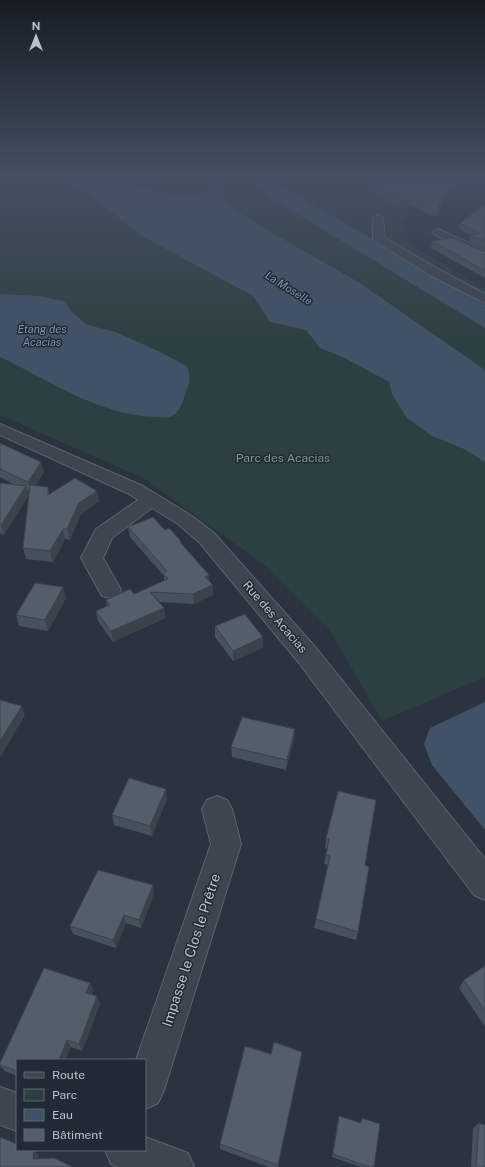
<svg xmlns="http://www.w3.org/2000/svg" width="485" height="1167" font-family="'Public Sans',sans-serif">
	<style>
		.green { fill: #2d4041 }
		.water { fill: #415266 }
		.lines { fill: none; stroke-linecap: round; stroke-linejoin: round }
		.minor-casing { stroke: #5b636d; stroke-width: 2 }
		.minor { fill: #3d454f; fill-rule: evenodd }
		.wall { fill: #47515b }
		.shaded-wall { fill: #3a424a }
		.building { fill: #535e6a; stroke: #3a424a }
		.labels { text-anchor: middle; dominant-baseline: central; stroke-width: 3; stroke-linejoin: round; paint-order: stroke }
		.far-water-label { font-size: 11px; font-style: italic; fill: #7f92a9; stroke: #222a35 }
		.park-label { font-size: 12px; fill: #7b9d82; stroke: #222a35 }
		.street-label { font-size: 12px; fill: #bac1ca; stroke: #222a35 }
		.near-street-label { font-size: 14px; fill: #bac1ca; stroke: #222a35 }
	</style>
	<rect width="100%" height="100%" fill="#2a333f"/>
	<!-- green -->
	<g class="green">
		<polygon points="0,177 61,177 77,186 91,195 142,236 253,296 270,322 306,330 320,348 344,358 389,382 392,394 432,436 462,448 485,462 485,677 382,721 329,629 266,566 143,478 0,415"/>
		<path d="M 103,177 L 204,177 L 212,185 C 210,187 208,190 206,192 C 187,202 124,184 103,177 Z"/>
		<polygon points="213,177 246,177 269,197 485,328 485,370 360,283 262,227 226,204 223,187"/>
		<polygon points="270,177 347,177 409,207 399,238 485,289 485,305 276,183"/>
	</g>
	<!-- water -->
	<g class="water">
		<path d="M 61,177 C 74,177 91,175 104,178 C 127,182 185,203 206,192 C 208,190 210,187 212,185 L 204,177 L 213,177 L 223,186 L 226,204 L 262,227 L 360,283 L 485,370 L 485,462 L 462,448 L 432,436 L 407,418 L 392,394 L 389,382 L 344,358 L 320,348 L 306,330 L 270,322 L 253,296 L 142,236 L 91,195 Z"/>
		<polygon points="246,177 270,177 276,183 485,305 485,328 269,197"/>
		<path d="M 0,294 L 39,296 L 64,301 L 71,311 L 87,325 L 113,331 L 158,351 L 187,366 C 192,382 189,383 184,398 C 181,406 179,413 170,417 C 166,418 159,417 155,417 C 98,415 49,380 0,357 Z"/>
		<polygon points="485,702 485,830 432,765 424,744 430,728"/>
	</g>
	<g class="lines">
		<defs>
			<g id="minor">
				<polygon points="378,215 383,218 385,238 438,269 485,294 485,303 430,275 375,241 373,239 373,218"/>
				<polygon points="438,229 485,250 485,259 434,234 432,232"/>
				<polygon points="0,424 143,486 192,516 214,533 317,649 485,859 485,900 474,895 299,663 200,543 178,524 152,508 112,538 103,558 121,590 118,596 110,598 102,596 81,558 96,529 138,500 129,494 0,435"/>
				<polygon points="217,796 227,800 232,809 241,844 164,1090 158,1103 145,1109 145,1060 136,1060 211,844 202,809 207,800"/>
				<polygon points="0,1087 17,1093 17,1131 0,1125"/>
				<polygon points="145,1137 188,1153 194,1167 118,1167 111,1164 105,1150 145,1150"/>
			</g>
		</defs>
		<!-- minor casing -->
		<use href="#minor" class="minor-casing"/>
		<!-- minor -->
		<use href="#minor" class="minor"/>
	</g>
	<!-- wall -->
	<g class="wall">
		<polygon points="418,177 485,177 485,184 455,181 453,185 451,185 435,217 411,205 398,206 369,191 370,185"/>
		<polygon points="485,204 485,248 469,241 470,235 459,229 460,223"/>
		<polygon points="432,241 485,252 485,278 431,248"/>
		<polygon points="0,443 44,472 35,486 48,487 49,494 99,501 81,514 70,540 65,539 53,562 26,559 23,548 30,492 28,491 29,495 4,535 0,533 0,483 15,485 0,477"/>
		<polygon points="128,527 165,530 181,543 209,575 209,582 213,595 194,604 159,602 164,608 165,618 113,642 98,621 96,611 107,606 106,600 134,594 164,581 164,576 130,537"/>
		<polygon points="63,587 66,598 48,631 19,626 16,615"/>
		<polygon points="215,626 263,648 233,661 215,637"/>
		<polygon points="295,729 294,739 286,770 232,757 231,747"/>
		<polygon points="338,791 365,865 358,932 356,940 314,928 328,865 324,864 327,849 325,848 326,838"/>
		<polygon points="167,799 152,836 114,825 112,815"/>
		<polygon points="154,894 141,928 126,923 116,948 73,934 70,926"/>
		<polygon points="485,966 485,1027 459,988 464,980"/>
		<polygon points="90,983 93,990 92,994 100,1003 82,1051 71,1047 17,1060 17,1076 5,1071 0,1066 0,1063"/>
		<polygon points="301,1058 278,1167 269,1167 220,1149 220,1144"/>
		<polygon points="339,1116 360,1123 362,1118 374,1167 361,1167 332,1157 338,1119"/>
		<polygon points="479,1123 485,1167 471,1167 473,1128"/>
	</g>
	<!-- shaded-wall -->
	<g class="shaded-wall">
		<polygon points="455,177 456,177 455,181 453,185 454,180"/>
		<polygon points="452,180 451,185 435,217 436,211"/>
		<polygon points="412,199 411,205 398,206 399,200"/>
		<polygon points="41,462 44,472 31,492 28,482"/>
		<polygon points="26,486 29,495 4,535 1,525"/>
		<polygon points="97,491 99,501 81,514 70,540 67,529 79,503"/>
		<polygon points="63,529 65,539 53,562 50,551"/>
		<polygon points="209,575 210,586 205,577"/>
		<polygon points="213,585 213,595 194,604 193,594"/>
		<polygon points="63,587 66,598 48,631 45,620"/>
		<polygon points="164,608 165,618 113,642 111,631"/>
		<polygon points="263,637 263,648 233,661 233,651"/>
		<polygon points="22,706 25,715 0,758 0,741"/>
		<polygon points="295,729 294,739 286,770 287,760"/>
		<polygon points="166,789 167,799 152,836 150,826"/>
		<polygon points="153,885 154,894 141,928 139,920"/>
		<polygon points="124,915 126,923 116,948 113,940"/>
		<polygon points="90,983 93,990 90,1000 86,993"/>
		<polygon points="97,996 100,1003 82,1051 79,1044"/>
		<polygon points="67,1040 71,1047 66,1060 59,1060"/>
		<polygon points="34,1150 39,1155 38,1164 33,1159"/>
	</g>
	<!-- building -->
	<g class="building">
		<polygon points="418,177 455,177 454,180 452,180 436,211 412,199 399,200 370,185"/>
		<polygon points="475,177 485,177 485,178"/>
		<polygon points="485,204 485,241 470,235 480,233 460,223"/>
		<polygon points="453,238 485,252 485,271 432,241"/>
		<polygon points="0,443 41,462 28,482 0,469"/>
		<polygon points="75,478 97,491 79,503 67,529 63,529 50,551 23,548 30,485 48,487 48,495"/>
		<polygon points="0,483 26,486 1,525 0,525"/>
		<polygon points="153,517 165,530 169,528 181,541 180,542 209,575 205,577 213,585 193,594 150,592 164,608 111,631 96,611 110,605 106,600 130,589 134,594 168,579 163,573 167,571 128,527"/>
		<polygon points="35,583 63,587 45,620 16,615"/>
		<polygon points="245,614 263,637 233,651 215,626"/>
		<polygon points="0,700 22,706 0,741"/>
		<polygon points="242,717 295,729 287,760 231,747"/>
		<polygon points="129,778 166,789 150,826 112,815"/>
		<polygon points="338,791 376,800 365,865 369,867 358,932 316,919 330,856 326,855 329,839 326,838"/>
		<polygon points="98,870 153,885 139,920 124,915 113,940 70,926"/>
		<polygon points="485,966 485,1011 464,980"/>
		<polygon points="44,968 90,983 86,993 97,996 79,1044 67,1040 59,1060 17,1060 17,1071 0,1065 0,1063"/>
		<polygon points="274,1042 302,1052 278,1165 220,1144 245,1046 271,1054"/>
		<polygon points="339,1116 361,1123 362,1118 380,1124 374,1167 370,1167 333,1154"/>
		<polygon points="479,1123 485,1125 485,1167 476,1167"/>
		<polygon points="0,1137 17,1144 17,1150 34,1150 33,1159 54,1158 71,1166 71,1167 0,1167"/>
	</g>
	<!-- sky -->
	<linearGradient id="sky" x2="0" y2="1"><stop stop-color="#171c23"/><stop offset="0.52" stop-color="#445063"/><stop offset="1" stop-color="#445063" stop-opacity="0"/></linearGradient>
	<rect width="485" height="341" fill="url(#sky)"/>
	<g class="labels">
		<!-- far-water labels -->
		<g class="far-water-label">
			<text transform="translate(289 288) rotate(32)">La Moselle</text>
			<text x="42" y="329">Étang des<tspan x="42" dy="13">Acacias</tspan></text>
		</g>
		<!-- park labels -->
		<g class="park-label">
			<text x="283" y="458">Parc des Acacias</text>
		</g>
		<!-- street labels -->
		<g class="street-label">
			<text transform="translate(275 617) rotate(49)">Rue des Acacias</text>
		</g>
		<!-- near-street labels -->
		<g class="near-street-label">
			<text transform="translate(191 950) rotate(-72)">Impasse le Clos le Prêtre</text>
		</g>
	</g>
	<!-- legend -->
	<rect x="16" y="1059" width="130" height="92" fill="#222a35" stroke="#5f6671"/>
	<rect x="24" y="1072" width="20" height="6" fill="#3d454f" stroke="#5f6671"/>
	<text x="52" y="1079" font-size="12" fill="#bac1ca">Route</text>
	<rect x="24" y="1089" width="20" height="12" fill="#2d4041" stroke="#5f6671"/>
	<text x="52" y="1099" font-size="12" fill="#bac1ca">Parc</text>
	<rect x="24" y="1109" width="20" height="12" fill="#415266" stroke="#5f6671"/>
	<text x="52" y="1119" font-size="12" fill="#bac1ca">Eau</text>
	<rect x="24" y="1129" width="20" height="12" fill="#535e6a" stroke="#5f6671"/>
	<text x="52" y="1139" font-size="12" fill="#bac1ca">Bâtiment</text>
	<!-- north arrow -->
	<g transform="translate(36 36)" stroke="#222a35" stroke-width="3" paint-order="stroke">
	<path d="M0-3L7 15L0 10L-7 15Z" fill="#bac1ca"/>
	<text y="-6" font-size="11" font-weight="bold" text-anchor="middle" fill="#bac1ca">N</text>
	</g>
</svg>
